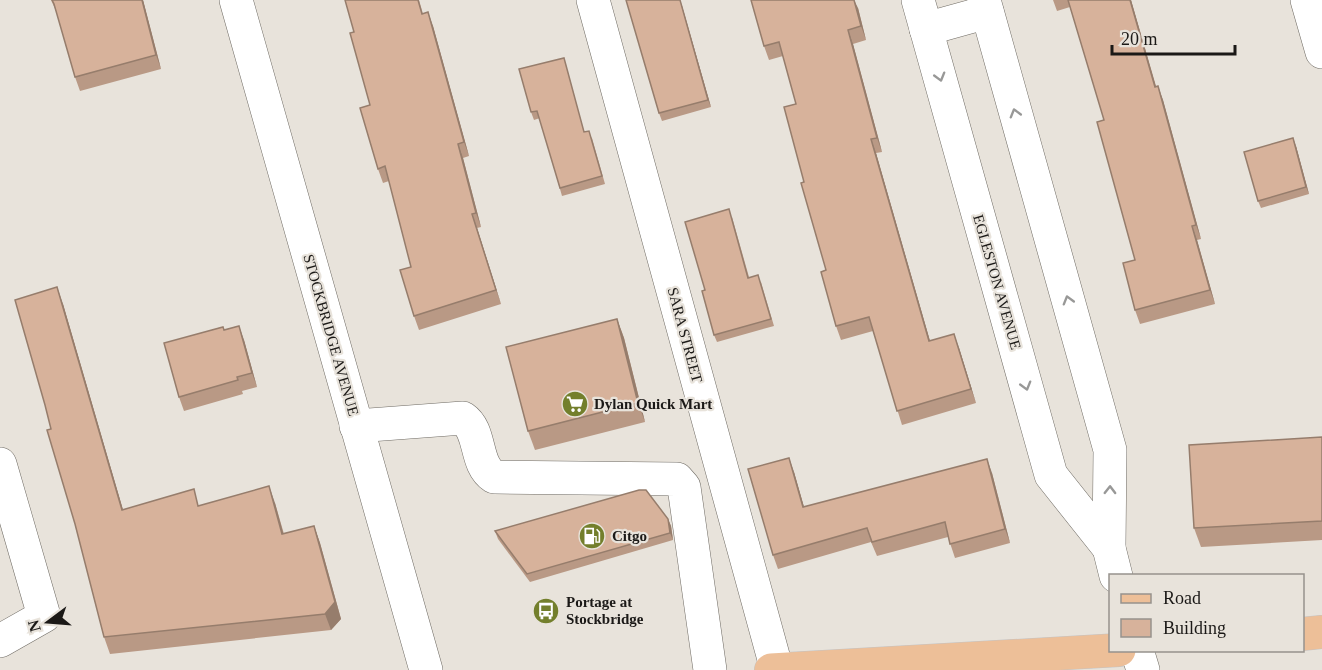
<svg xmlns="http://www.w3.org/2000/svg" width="1322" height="670" font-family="Georgia,serif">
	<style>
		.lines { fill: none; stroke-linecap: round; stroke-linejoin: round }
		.minor-casing { stroke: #6f6b64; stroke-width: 34 }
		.major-casing { stroke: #c4c3c3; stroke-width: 34 }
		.minor { stroke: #fff; stroke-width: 33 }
		.major { stroke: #edbf98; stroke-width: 33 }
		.wall { fill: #b99985 }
		.shaded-wall { fill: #967d6c }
		.building { fill: #d7b29b; stroke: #967d6c; stroke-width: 1.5 }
		.oneway { stroke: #989897 }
		.labels { text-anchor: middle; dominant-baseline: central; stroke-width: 4.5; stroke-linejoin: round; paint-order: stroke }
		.street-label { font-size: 15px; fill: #1b1917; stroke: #e8e3db }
		.poi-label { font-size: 15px; font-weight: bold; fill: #1b1917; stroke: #e8e3db; text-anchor: start }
	</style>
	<rect width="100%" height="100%" fill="#e8e3db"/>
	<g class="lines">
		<defs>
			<g id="minor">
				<polyline points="236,0 426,670"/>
				<polyline points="593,0 777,670"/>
				<polyline points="918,0 1051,475 1109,548"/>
				<polyline points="984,0 1110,450 1109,548 1116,576"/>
				<polyline points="1307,0 1322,52"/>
				<polyline points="926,29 987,12"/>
				<path d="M 356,426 L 463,418 C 482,431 474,464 494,477 L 677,479 L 684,487 L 710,670"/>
				<polyline points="0,464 44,616 0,641"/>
				<polyline points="1137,650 1143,670"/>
			</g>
			<g id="major">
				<polyline points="1302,634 1322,632"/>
				<polyline points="771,670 1119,650"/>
			</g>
		</defs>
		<!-- minor casing -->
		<use href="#minor" class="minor-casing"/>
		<!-- major casing -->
		<use href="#major" class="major-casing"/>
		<!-- minor -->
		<use href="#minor" class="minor"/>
		<!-- major -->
		<use href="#major" class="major"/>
	</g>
	<!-- wall -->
	<g class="wall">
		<polygon points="51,0 143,0 161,69 80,91 75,77 57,13"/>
		<polygon points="345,0 419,0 423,14 433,26 469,156 463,158 481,227 477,228 501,304 419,330 414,316 411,267 389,181 383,183 378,169 370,105 354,32"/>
		<polygon points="1053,0 1131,0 1156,86 1163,100 1201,239 1197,240 1215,304 1140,324 1135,310 1135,260 1104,120 1070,7 1057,11"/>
		<polygon points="682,6 711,107 662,121 659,113"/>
		<polygon points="858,8 866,40 853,44 882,152 876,153 930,341 959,348 976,403 902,425 873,331 841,340 836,326 826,270 804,182 796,104 783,56 769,60 764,46"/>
		<polygon points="566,65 584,132 592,138 605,184 562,196 540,118 534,120 531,112"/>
		<polygon points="1296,146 1309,194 1261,208 1258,201"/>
		<polygon points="732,217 749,277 761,282 774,326 717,342 714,335 705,290"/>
		<polygon points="63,304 123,510 200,506 275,503 284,534 314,526 320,543 341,619 331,630 110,654 104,637 51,429"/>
		<polygon points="617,319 624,338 645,422 535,450 528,431"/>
		<polygon points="224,330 244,340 257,387 242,391 243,394 184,411 179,397"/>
		<polygon points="1322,437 1322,540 1201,547 1194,528"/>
		<polygon points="794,472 804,507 992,473 1010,543 955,558 948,537 877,556 871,542 778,569 773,555"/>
		<polygon points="668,519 671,526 673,540 530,582 498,539 495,531"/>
	</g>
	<!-- shaded-wall -->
	<g class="shaded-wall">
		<polygon points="142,0 143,0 161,69 156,55"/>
		<polygon points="680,0 682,6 711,107 708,100"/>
		<polygon points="854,0 858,8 866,40 861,26"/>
		<polygon points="1130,0 1131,0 1160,101 1155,87"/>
		<polygon points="428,12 433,26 469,156 464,142"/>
		<polygon points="848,30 853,44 882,152 877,138"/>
		<polygon points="1158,86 1163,100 1201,239 1196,225"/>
		<polygon points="1293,138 1296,146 1309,194 1306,187"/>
		<polygon points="871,139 876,153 934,355 929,341"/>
		<polygon points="458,144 463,158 481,227 476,213"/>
		<polygon points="472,214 477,228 501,304 496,290"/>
		<polygon points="1192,226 1197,240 1215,304 1210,290"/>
		<polygon points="57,287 63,304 128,527 122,510"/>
		<polygon points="617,319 624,338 645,422 638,403"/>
		<polygon points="239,326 244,340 257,387 252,373"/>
		<polygon points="954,334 959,348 976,403 971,389"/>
		<polygon points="789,458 794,472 808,521 803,507"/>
		<polygon points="987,459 992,473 1010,543 1005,529"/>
		<polygon points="269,486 275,503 288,551 282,534"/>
		<polygon points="668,519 671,526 673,540 670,533"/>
		<polygon points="314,526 320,543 341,619 331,630 325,614"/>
	</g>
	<!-- building -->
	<g class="building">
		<polygon points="52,0 142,0 156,55 75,77 54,4"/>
		<polygon points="345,0 418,0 422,14 428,12 464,142 458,144 476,213 472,214 496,290 414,316 400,270 411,267 385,166 378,169 360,108 370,105 350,33 354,32"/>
		<polygon points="626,0 680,0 708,100 659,113"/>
		<polygon points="751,0 854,0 861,26 848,30 877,138 871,139 929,341 954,334 971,389 897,411 869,317 836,326 821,272 826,270 801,183 804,182 784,107 796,104 779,42 764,46"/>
		<polygon points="1068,0 1130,0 1155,87 1158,86 1196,225 1192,226 1210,290 1135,310 1123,263 1135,260 1097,122 1104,120"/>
		<polygon points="564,58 584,132 589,131 602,176 560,188 537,111 531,112 519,69"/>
		<polygon points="1293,138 1306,187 1258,201 1244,152"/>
		<polygon points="729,209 748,278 758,275 771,319 714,335 702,291 705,290 685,222"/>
		<polygon points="57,287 122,510 194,489 198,506 269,486 282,534 314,526 335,602 325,614 104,637 75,524 47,430 51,429 45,405 15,300"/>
		<polygon points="617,319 638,403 528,431 506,347"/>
		<polygon points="239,326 252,373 237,377 238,380 179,397 164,343 223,327 224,330"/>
		<polygon points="1322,437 1322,521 1194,528 1189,445"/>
		<polygon points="789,458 803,507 987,459 1005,529 950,544 945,522 872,542 867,528 773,555 748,469"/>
		<polygon points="639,490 646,490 668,519 670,533 527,574 495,531"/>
	</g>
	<!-- one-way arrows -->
	<defs><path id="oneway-chevron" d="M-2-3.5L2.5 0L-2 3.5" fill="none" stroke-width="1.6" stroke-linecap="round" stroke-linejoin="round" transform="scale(1.5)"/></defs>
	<g class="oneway">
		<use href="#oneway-chevron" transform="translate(940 77) rotate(74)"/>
		<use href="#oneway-chevron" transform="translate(1015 113) rotate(-106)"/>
		<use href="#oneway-chevron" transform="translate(1068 300) rotate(-106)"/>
		<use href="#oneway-chevron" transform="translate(1026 386) rotate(74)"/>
		<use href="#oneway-chevron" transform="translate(1110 490) rotate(-89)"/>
	</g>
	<!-- icons -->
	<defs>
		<symbol id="supermarket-disc" viewBox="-11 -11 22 22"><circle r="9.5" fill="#737f2c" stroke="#e8e3db"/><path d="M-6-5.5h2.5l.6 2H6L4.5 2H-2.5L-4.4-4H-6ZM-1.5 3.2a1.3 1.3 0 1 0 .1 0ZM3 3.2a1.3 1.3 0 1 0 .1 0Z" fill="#fff"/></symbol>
		<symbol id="fuel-disc" viewBox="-11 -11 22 22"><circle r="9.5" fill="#737f2c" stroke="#e8e3db"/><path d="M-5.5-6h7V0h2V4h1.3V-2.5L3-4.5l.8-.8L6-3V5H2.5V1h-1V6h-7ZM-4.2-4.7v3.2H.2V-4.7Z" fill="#fff"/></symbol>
		<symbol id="bus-disc" viewBox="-11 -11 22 22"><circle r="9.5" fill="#737f2c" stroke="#e8e3db"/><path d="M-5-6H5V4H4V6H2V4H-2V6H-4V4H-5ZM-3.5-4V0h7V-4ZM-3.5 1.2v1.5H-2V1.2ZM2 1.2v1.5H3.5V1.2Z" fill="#fff"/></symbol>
	</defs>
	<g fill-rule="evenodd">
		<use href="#supermarket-disc" x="560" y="389" width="30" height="30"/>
		<use href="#fuel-disc" x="577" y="521" width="30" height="30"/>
		<use href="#bus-disc" x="531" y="596" width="30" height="30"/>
	</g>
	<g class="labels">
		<!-- street labels -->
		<g class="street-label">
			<text transform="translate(997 282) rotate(74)">EGLESTON AVENUE</text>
			<text transform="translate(331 335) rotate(74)">STOCKBRIDGE AVENUE</text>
			<text transform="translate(685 335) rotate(75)">SARA STREET</text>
		</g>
		<!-- poi labels -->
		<g class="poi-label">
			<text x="594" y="404">Dylan Quick Mart</text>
			<text x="612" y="536">Citgo</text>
			<text x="566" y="602">Portage at<tspan x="566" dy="17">Stockbridge</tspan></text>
		</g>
	</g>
	<!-- legend -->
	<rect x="1109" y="574" width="195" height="78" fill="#e8e3db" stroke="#96928d" stroke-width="1.5"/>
	<rect x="1121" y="594" width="30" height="9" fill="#edbf98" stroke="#96928d" stroke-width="1.5"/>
	<text x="1163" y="604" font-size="18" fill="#1b1917">Road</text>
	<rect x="1121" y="619" width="30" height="18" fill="#d7b29b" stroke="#96928d" stroke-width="1.5"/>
	<text x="1163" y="634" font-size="18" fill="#1b1917">Building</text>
	<!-- north arrow -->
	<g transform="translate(48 622) rotate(254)" stroke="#e8e3db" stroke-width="4.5" paint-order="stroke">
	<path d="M0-4.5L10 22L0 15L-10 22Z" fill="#1b1917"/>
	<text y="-9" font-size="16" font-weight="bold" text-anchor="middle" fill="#1b1917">N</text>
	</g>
	<!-- scale -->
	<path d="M1112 45v9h123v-9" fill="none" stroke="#1b1917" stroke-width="3"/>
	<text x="1121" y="45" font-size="18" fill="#1b1917" stroke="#e8e3db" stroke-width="4.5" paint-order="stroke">20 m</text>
</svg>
